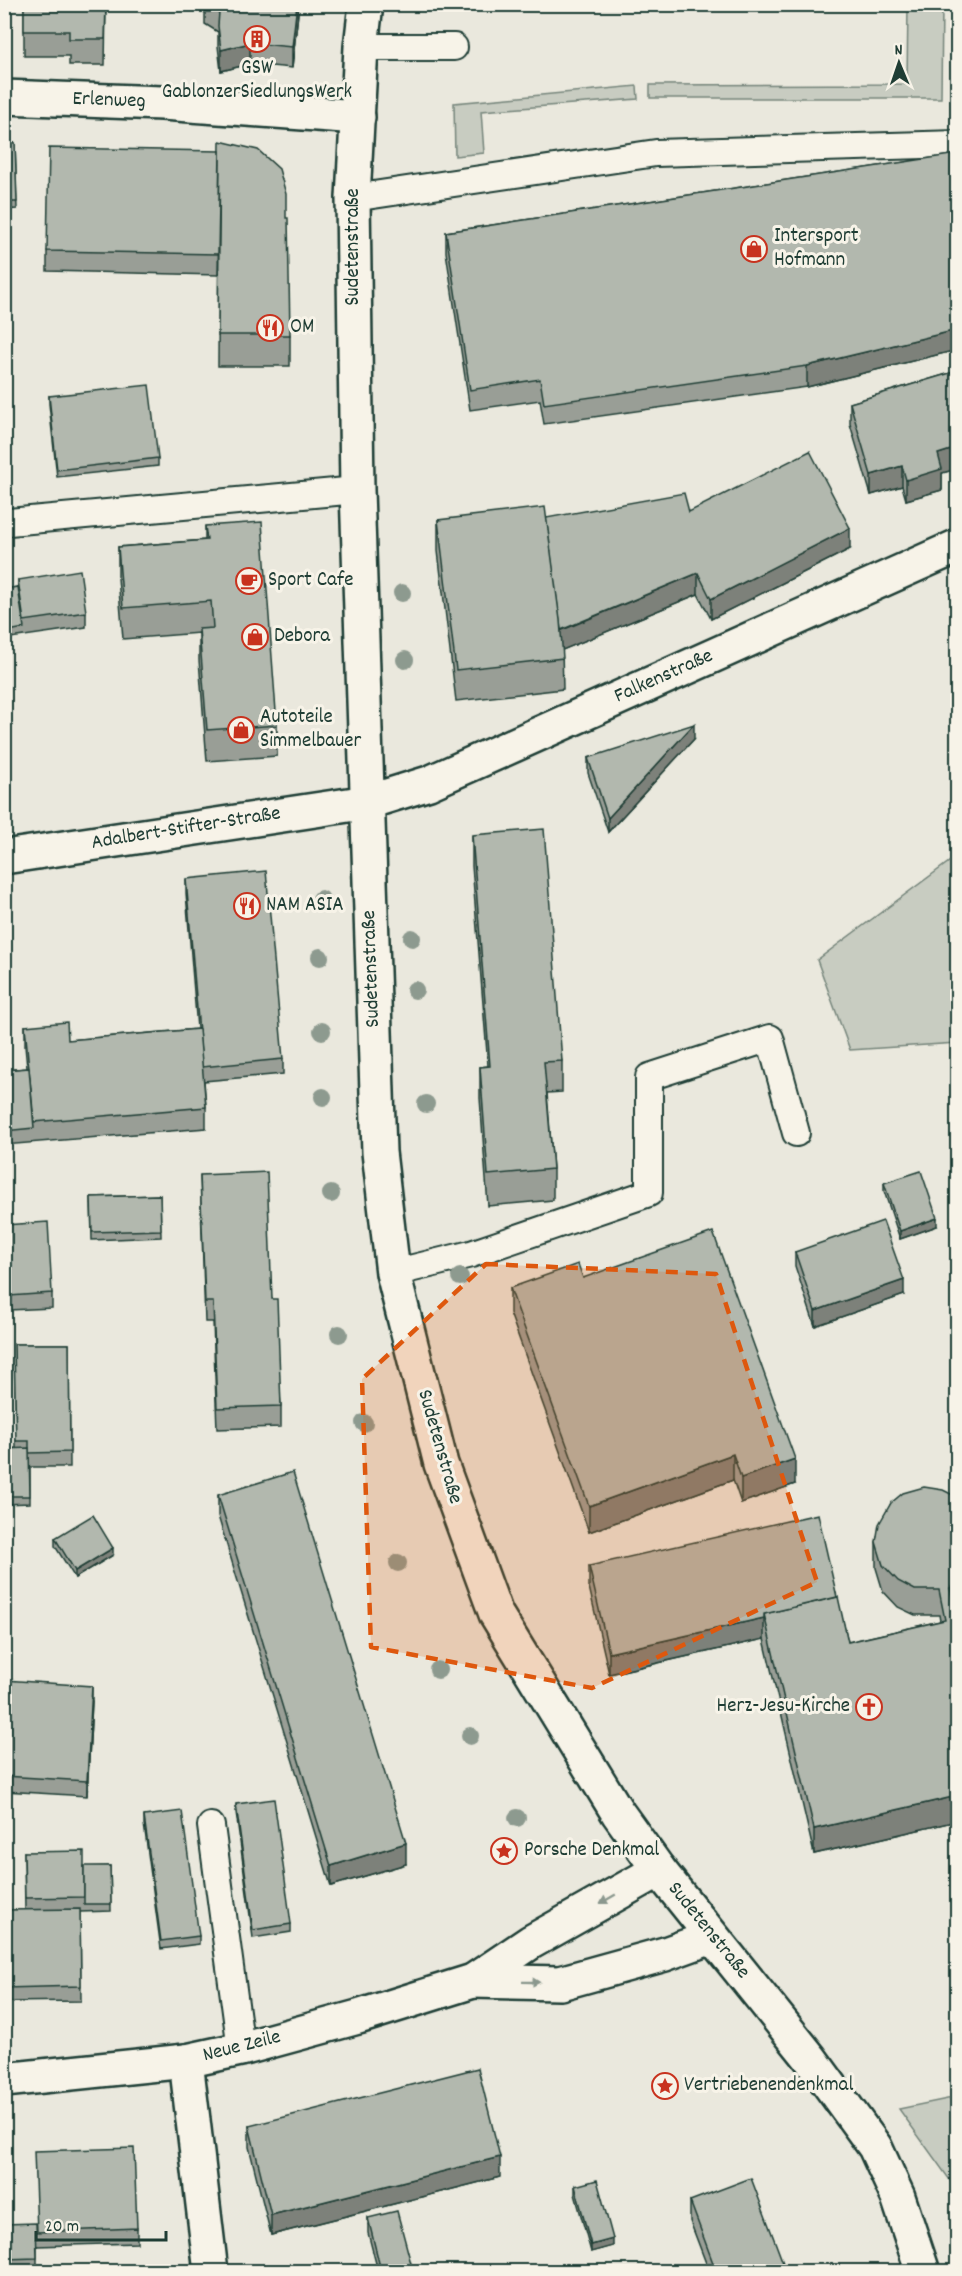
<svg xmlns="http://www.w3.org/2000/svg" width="962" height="2276" font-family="Dekko,sans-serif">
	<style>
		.green { fill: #c8ccc1; stroke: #74847a; stroke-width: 1.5 }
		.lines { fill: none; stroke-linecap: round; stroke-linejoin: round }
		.lane-casing { stroke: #1f3d34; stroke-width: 30 }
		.street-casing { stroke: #1f3d34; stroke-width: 38 }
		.secondary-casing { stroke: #1f3d34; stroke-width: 38 }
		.lane { stroke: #f7f3e8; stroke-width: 26 }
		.street { stroke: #f7f3e8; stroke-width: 33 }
		.secondary { stroke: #f7f3e8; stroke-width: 33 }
		.tree { fill: #8d9a8f }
		.wall { fill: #999e96; stroke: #1f3d34; stroke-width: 1.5 }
		.shaded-wall { fill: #7d817a; stroke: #1f3d34; stroke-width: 1.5 }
		.building { fill: #b2b8ae; stroke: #1f3d34; stroke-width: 1.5 }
		.oneway { fill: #8b988e }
		.marked { fill: #de580e; fill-opacity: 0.2; stroke: #de580e; stroke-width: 4.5; stroke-dasharray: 12 8; stroke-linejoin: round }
		.labels { text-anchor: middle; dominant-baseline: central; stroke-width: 6; stroke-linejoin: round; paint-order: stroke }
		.poi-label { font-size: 21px; fill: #1f3d34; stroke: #f7f3e8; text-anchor: start }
		.street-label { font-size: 21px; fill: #1f3d34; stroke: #f7f3e8 }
	</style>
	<rect width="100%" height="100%" fill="#eae8dd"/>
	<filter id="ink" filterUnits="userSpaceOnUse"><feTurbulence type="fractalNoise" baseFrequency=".0167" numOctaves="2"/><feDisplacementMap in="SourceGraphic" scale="12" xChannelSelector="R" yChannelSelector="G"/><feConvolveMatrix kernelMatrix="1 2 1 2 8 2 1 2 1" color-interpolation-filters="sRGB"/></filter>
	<g filter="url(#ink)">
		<!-- green -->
		<g class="green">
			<polygon points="908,5 942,5 941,98 650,98 650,85 907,84"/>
			<polygon points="637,86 638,99 481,111 484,153 455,156 454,103"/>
			<polygon points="957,856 957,1043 850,1050 817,960"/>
			<polygon points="957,2097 958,2097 957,2190 899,2109"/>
		</g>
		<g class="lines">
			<defs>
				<g id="lane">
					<polyline points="361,47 454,47"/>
					<polyline points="353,198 656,153 958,144"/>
					<polyline points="9,522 357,490"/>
					<polyline points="393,1273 471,1254 649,1193 649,1077 770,1038 796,1133"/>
					<polyline points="211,1826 241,2049"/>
				</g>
				<g id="street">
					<polyline points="4,97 162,103 358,117"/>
					<polyline points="4,857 368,802 429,783 958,546"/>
					<polyline points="473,1981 560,1983 665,1954 712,1937"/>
					<polyline points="186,2061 211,2272"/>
					<polyline points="4,2080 186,2061 241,2049 358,2017 473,1981 531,1942 659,1870"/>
				</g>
				<polyline id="secondary" points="366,4 361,47 353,198 357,490 379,1152 393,1273 441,1464 496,1614 618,1813 659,1870 810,2058 875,2147 898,2197 923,2272"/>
			</defs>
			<!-- lane casing -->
			<use href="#lane" class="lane-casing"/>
			<!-- street casing -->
			<use href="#street" class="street-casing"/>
			<!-- secondary casing -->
			<use href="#secondary" class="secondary-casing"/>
			<!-- lane -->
			<use href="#lane" class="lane"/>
			<!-- street -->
			<use href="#street" class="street"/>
			<!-- secondary -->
			<use href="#secondary" class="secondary"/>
		</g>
		<!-- trees -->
		<g class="tree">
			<circle cx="402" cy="593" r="9"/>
			<circle cx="405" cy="660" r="9"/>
			<circle cx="321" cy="899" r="9"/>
			<circle cx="412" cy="938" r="9"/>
			<circle cx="320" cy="957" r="9"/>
			<circle cx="415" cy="990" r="9"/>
			<circle cx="322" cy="1031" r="9"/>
			<circle cx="323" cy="1097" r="9"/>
			<circle cx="426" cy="1104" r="9"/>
			<circle cx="331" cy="1194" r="9"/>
			<circle cx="460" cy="1277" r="9"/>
			<circle cx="339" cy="1334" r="9"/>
			<circle cx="364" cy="1423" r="9"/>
			<circle cx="398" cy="1563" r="9"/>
			<circle cx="438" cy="1670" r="9"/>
			<circle cx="470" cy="1736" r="9"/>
			<circle cx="517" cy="1818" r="9"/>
		</g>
		<!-- wall -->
		<g class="wall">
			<polygon points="24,4 106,4 105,65 69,65 69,56 24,56"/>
			<polygon points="205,4 299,4 292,68 250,64 221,71 218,46 218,32 205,24"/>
			<polygon points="4,143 15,143 17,209 4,210"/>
			<polygon points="220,151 290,335 290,366 218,366 219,215 218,275 47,271 47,251"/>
			<polygon points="957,154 957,350 807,387 544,424 540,400 470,410 446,252 446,232"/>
			<polygon points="957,371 957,469 942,473 942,490 906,500 902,486 871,495 850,424 850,403"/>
			<polygon points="49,396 158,458 158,466 57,477 49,404"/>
			<polygon points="689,512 850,549 711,619 698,594 562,650 563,689 456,701 438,551 438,520 546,518"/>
			<polygon points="205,526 277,725 277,756 207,761 199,660 199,633 123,639 118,578 118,547 205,540"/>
			<polygon points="18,580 86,612 86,627 4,639 4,589 18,587"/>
			<polygon points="694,739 608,832 588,773 588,758"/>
			<polygon points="472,835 562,1061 562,1092 547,1093 553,1169 553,1200 488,1206 480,1098 480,1067 488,1066 472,866"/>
			<polygon points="186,879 283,1059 283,1074 204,1081 206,1107 206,1128 4,1145 4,1070 27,1068 25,1046 25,1026 68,1040 197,1029 186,893"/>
			<polygon points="200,1175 272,1299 281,1406 281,1427 217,1429 213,1322 205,1322"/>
			<polygon points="884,1183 937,1226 900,1239 884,1191"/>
			<polygon points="160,1195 161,1237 92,1240 91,1197"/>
			<polygon points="4,1225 52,1293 52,1308 9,1310 4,1241"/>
			<polygon points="795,1252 904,1295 815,1326 795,1266"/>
			<polygon points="510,1288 795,1484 741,1503 733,1480 589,1532 510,1313"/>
			<polygon points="14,1344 69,1344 70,1467 30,1467 30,1503 4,1504 4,1449 16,1448"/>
			<polygon points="218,1495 406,1864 331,1886 218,1516"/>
			<polygon points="891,1503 955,1609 957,1618 957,1821 814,1854 764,1639 609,1674 589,1587 589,1566 837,1597 848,1642 940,1621 939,1615 915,1615 898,1607 883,1591 876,1568 876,1542"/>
			<polygon points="55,1538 113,1555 75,1578 55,1546"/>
			<polygon points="4,1680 92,1701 87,1796 4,1791"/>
			<polygon points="236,1804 291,1924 291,1932 253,1938 236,1812"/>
			<polygon points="144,1816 199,1936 199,1944 161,1949 144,1824"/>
			<polygon points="24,1852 84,1867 110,1866 111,1911 80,1912 81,2001 4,2002 4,1910 25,1910"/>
			<polygon points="249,2126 500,2177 271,2235 249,2147"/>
			<polygon points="575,2186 613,2246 591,2252 575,2194"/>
			<polygon points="690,2201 786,2271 709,2271 690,2221"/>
			<polygon points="368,2218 413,2271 378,2271 368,2233"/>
			<polygon points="4,2224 137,2228 137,2243 37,2246 37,2266 4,2267"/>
		</g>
		<!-- shaded-wall -->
		<g class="shaded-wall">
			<polygon points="297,4 299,4 292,68 292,47"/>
			<polygon points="250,43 250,64 221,71 221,50"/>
			<polygon points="957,330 957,350 807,387 807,366"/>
			<polygon points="957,448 957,469 942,473 942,490 906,500 906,480 938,454"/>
			<polygon points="902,466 902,486 871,495 871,475"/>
			<polygon points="850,528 850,549 711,619 711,599"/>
			<polygon points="698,573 698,594 560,651 560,631"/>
			<polygon points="694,724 694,739 608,832 608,818"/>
			<polygon points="937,1218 937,1226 900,1239 900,1231"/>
			<polygon points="904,1280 904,1295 815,1326 815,1311"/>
			<polygon points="733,1454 733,1480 589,1532 589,1506"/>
			<polygon points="795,1459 795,1484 741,1503 741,1478"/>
			<polygon points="113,1548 113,1555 75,1578 75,1571"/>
			<polygon points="957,1582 957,1607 950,1613 950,1588"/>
			<polygon points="764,1618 764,1639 609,1674 609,1653"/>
			<polygon points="92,1686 92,1701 87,1796 87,1781"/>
			<polygon points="957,1796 957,1821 814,1854 814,1829"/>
			<polygon points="406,1843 406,1864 331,1886 331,1866"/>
			<polygon points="500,2157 500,2177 271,2235 271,2215"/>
			<polygon points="613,2239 613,2246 591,2252 591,2245"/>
		</g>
		<!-- building -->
		<g class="building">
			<polygon points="24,4 106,4 105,39 69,39 69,31 24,31"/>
			<polygon points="207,4 297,4 292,47 250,43 221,50 218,26 219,12"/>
			<polygon points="220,141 258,150 279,169 286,194 286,218 288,218 290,335 218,335"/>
			<polygon points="4,143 15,143 17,202 4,202"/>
			<polygon points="49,148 220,151 218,254 47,251"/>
			<polygon points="957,154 957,330 807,366 544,404 540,379 470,390 446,232"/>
			<polygon points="957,371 957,448 938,454 942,469 906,480 902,466 871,475 850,403"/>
			<polygon points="149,385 158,458 57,470 49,396"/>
			<polygon points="810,451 850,528 711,599 698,573 561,630 546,518 684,493 689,512"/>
			<polygon points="545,507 560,620 563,658 456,670 438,520"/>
			<polygon points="262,522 277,725 207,730 199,629 213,628 211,601 123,608 118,547 207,540 205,526"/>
			<polygon points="80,570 86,612 24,621 18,580"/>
			<polygon points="18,587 24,628 4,632 4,589"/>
			<polygon points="694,724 608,818 588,758"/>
			<polygon points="544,829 562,1061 544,1062 553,1169 488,1175 480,1067 490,1066 472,835"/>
			<polygon points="266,871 283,1059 202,1067 186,879"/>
			<polygon points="67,1022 68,1040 199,1029 206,1107 34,1122 25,1026"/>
			<polygon points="29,1068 34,1128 4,1131 4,1070"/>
			<polygon points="921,1171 937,1218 900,1231 884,1183"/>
			<polygon points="267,1172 272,1299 277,1299 281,1406 217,1408 213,1302 205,1302 200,1175"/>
			<polygon points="160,1195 161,1230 92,1232 91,1197"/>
			<polygon points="883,1221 904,1280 815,1311 795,1252"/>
			<polygon points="48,1222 52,1293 9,1296 4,1225"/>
			<polygon points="713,1232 795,1459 741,1478 733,1454 589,1506 510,1288 578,1264 583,1278"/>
			<polygon points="14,1344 69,1344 70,1452 29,1453 29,1441 16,1441"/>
			<polygon points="29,1448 30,1496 4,1496 4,1449"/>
			<polygon points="293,1472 406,1843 331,1866 218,1495"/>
			<polygon points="924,1487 943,1490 957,1497 957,1582 950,1588 957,1618 957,1796 814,1829 764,1614 838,1597 848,1642 945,1620 939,1590 915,1590 898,1581 883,1565 876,1542 879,1524 891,1503 903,1493"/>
			<polygon points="818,1514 837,1597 764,1614 764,1618 609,1653 589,1566"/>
			<polygon points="93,1515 113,1548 75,1571 55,1538"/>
			<polygon points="4,1680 92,1686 87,1781 4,1776"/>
			<polygon points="274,1799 291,1924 253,1930 236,1804"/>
			<polygon points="182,1811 199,1936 161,1941 144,1816"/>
			<polygon points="84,1851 84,1897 25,1898 24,1852"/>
			<polygon points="84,1866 110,1866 111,1904 84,1904"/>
			<polygon points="80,1909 81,1986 4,1988 4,1910"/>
			<polygon points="478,2068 500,2157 271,2215 249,2126"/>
			<polygon points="134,2148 137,2228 37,2232 34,2151"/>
			<polygon points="751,2178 786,2271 716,2271 690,2201"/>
			<polygon points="597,2180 613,2239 591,2245 575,2186"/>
			<polygon points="397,2211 413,2271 381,2271 368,2218"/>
			<polygon points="36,2223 37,2258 4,2259 4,2224"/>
		</g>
		<!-- one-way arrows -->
		<defs><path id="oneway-solid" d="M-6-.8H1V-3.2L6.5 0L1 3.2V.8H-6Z" transform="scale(1.5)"/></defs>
		<g class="oneway">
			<use href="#oneway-solid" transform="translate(608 1899) rotate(150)"/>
			<use href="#oneway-solid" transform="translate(531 1982) rotate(1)"/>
		</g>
	</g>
	<!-- marked area -->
	<path class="marked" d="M 486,1264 L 716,1274 L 817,1582 L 592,1688 L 371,1647 L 362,1379 Z"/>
	<!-- icons -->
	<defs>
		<symbol id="building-ring" viewBox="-11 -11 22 22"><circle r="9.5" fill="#f7f3e8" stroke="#c8321e" stroke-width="1.5"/><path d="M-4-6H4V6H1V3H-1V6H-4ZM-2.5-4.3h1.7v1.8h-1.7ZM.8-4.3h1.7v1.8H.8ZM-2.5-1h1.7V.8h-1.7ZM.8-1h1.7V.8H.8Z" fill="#c8321e"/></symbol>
		<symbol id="shop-ring" viewBox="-11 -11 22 22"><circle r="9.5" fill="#f7f3e8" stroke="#c8321e" stroke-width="1.5"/><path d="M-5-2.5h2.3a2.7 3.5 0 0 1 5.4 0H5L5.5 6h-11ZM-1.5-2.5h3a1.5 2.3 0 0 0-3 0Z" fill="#c8321e"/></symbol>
		<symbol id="restaurant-ring" viewBox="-11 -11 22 22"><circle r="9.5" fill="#f7f3e8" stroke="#c8321e" stroke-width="1.5"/><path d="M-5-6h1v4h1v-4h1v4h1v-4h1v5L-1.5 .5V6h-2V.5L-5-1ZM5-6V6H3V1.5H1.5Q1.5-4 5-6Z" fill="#c8321e"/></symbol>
		<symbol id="cafe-ring" viewBox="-11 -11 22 22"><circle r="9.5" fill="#f7f3e8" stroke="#c8321e" stroke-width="1.5"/><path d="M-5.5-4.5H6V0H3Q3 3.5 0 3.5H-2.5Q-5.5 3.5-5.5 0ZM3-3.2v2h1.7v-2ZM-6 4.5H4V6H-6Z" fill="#c8321e"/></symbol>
		<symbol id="church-ring" viewBox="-11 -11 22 22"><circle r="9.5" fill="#f7f3e8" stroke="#c8321e" stroke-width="1.5"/><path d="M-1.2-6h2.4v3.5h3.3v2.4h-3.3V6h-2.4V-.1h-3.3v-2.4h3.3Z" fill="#c8321e"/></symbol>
		<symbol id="sight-ring" viewBox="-11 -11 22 22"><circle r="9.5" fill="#f7f3e8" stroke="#c8321e" stroke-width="1.5"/><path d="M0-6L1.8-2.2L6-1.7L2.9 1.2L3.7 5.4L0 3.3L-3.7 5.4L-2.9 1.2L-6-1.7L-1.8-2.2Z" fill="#c8321e"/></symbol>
	</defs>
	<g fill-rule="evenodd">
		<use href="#building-ring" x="242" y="24" width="30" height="30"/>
		<use href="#shop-ring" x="739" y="234" width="30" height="30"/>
		<use href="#restaurant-ring" x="255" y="313" width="30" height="30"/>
		<use href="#cafe-ring" x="234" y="566" width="30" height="30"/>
		<use href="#shop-ring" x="240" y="622" width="30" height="30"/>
		<use href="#shop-ring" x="226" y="715" width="30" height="30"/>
		<use href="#restaurant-ring" x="232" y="891" width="30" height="30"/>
		<use href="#church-ring" x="854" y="1692" width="30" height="30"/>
		<use href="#sight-ring" x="489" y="1836" width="30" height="30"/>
		<use href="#sight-ring" x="650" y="2071" width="30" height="30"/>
	</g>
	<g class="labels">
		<!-- poi labels -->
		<g class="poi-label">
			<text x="257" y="69" text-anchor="middle">GSW<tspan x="257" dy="24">GablonzerSiedlungsWerk</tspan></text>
			<text x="774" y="237">Intersport<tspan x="774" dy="24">Hofmann</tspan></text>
			<text x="290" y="328">OM</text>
			<text x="268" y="581">Sport Cafe</text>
			<text x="274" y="637">Debora</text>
			<text x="260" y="718">Autoteile<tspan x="260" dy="24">Simmelbauer</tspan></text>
			<text x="266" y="906">NAM ASIA</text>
			<text x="850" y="1707" text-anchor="end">Herz-Jesu-Kirche</text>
			<text x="524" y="1851">Porsche Denkmal</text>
			<text x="684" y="2086">Vertriebenendenkmal</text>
		</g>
		<!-- street labels -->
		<g class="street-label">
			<text transform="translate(109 101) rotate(2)">Erlenweg</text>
			<text transform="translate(354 247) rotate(-90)">Sudetenstraße</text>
			<text transform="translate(664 677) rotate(-24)">Falkenstraße</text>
			<text transform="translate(186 829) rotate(-9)">Adalbert-Stifter-Straße</text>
			<text transform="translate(372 969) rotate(-92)">Sudetenstraße</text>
			<text transform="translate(439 1447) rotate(74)">Sudetenstraße</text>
			<text transform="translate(708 1931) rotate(51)">Sudetenstraße</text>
			<text transform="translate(242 2047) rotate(-14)">Neue Zeile</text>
		</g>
	</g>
	<!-- margin -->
	<rect width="962" height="2276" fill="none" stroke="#f7f3e8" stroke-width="24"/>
	<rect x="12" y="12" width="938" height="2252" fill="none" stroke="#1f3d34" stroke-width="2" filter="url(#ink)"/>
	<!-- north arrow -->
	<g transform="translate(899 63) rotate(358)" stroke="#f7f3e8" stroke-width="4.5" paint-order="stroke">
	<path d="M0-4.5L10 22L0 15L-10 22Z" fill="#1f3d34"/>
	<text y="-9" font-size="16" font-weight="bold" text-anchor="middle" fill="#1f3d34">N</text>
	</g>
	<!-- scale -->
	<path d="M36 2231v9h130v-9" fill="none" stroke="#1f3d34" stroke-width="3"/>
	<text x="45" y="2231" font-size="18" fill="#1f3d34" stroke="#f7f3e8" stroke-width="4.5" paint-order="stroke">20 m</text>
</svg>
